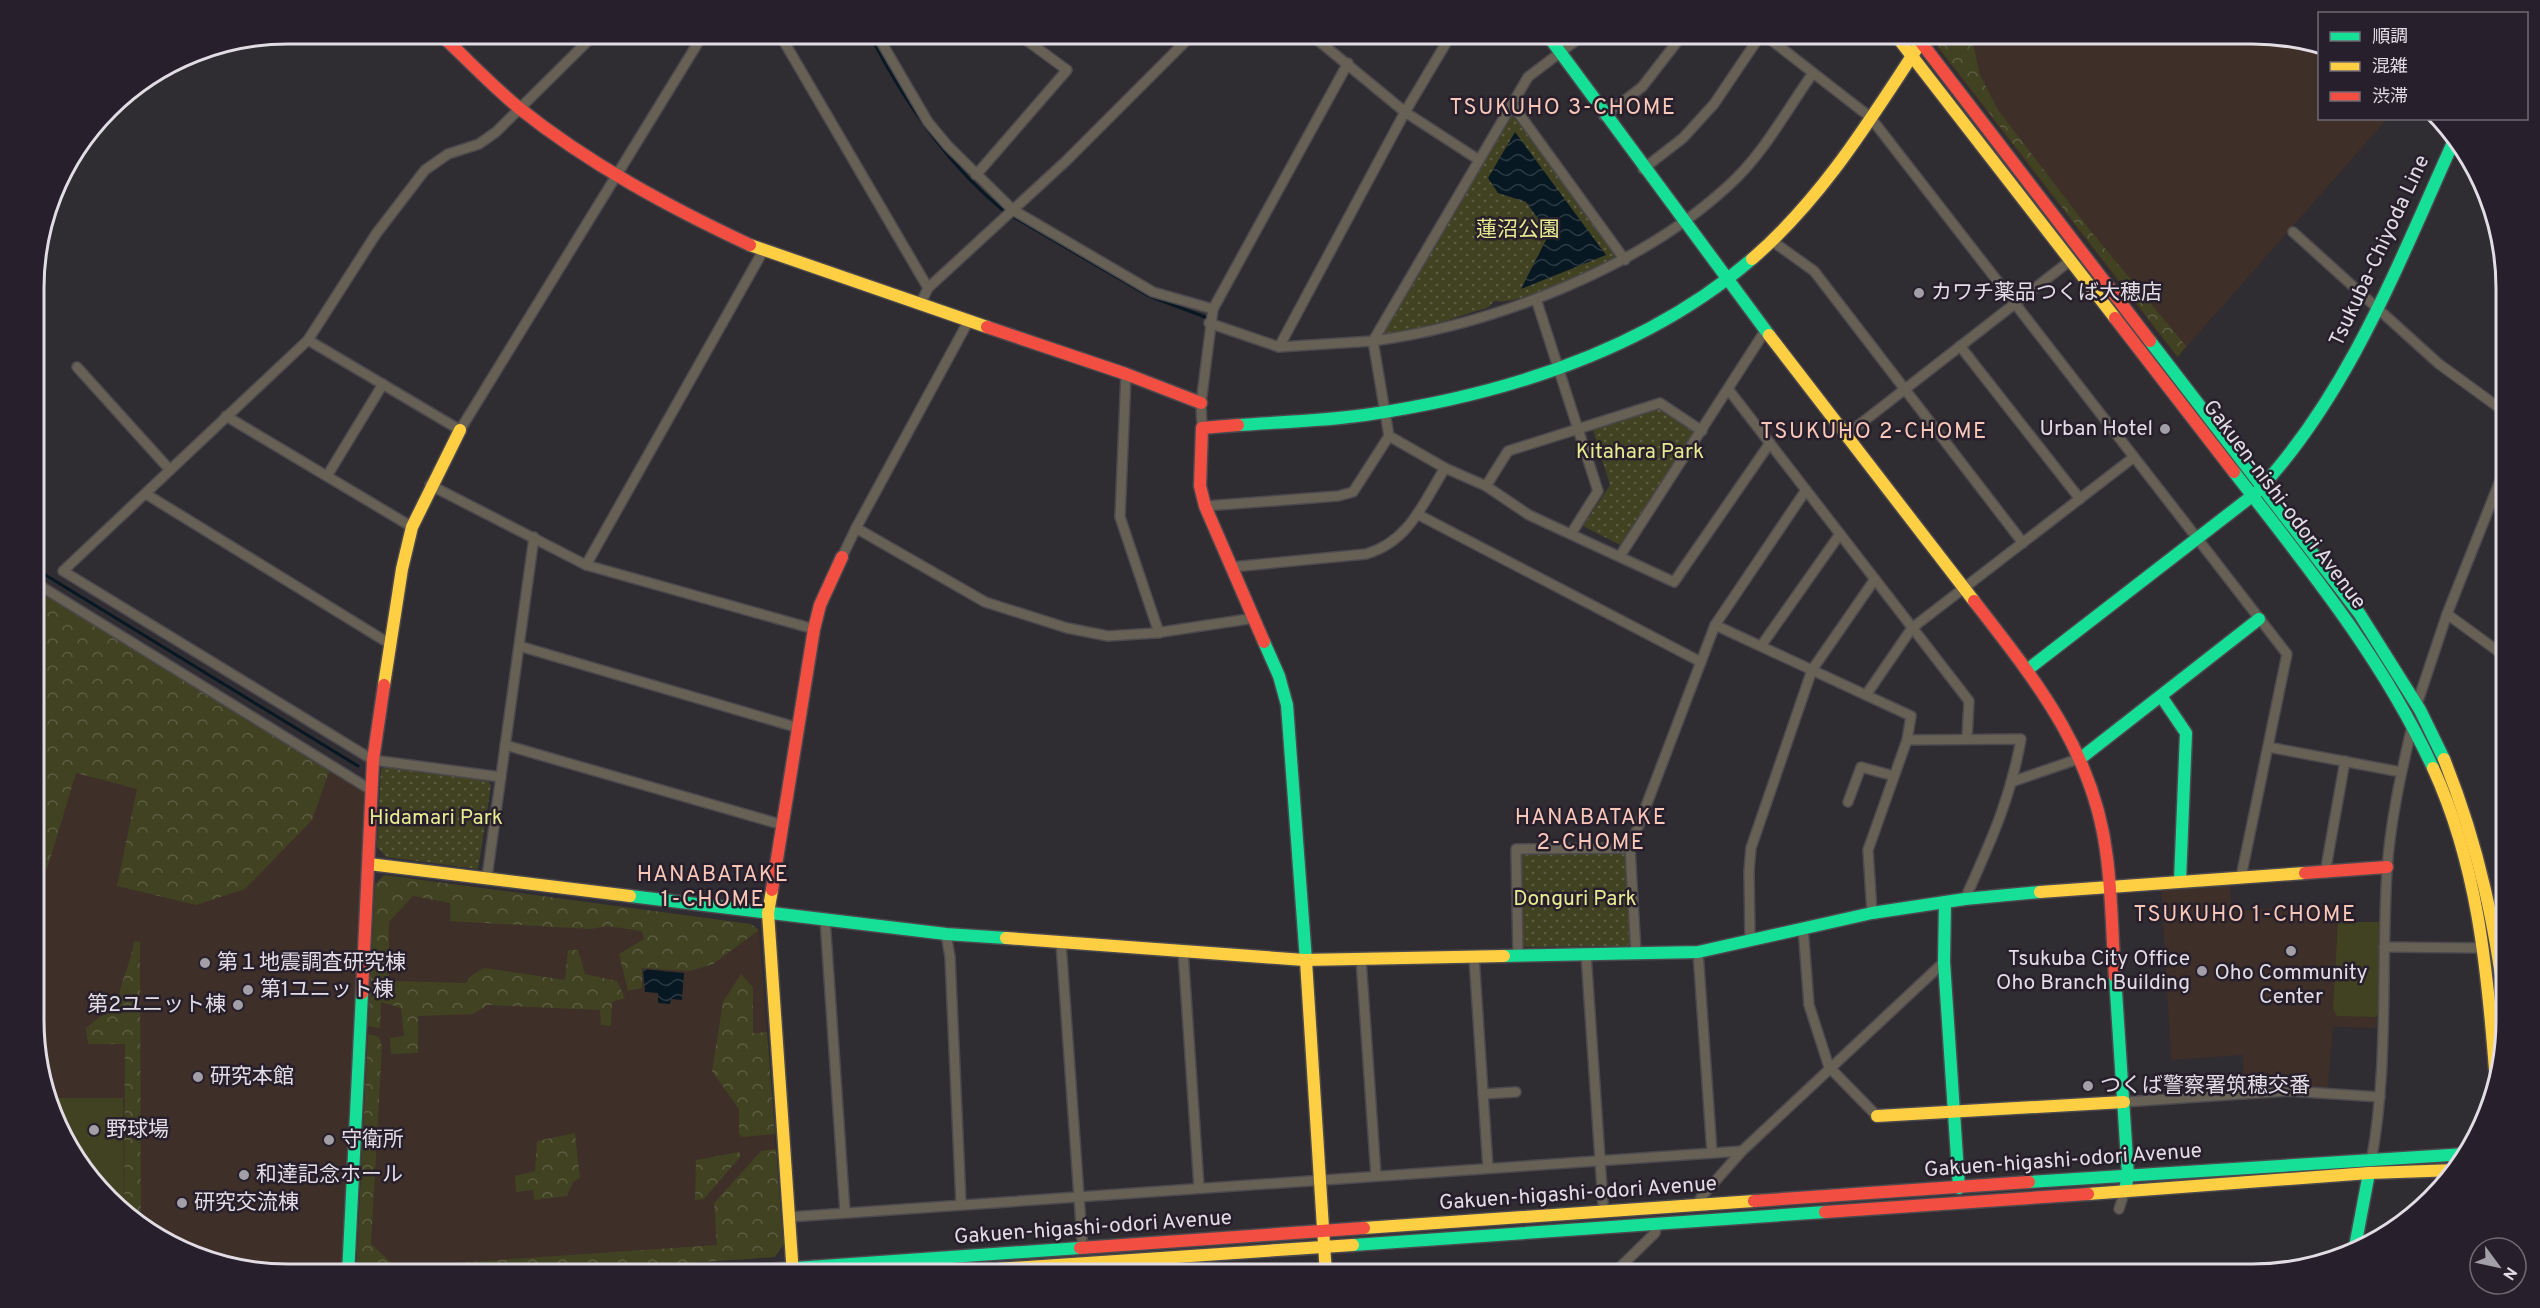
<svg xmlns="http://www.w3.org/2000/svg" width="2540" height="1308" font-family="Overpass,'Noto Sans JP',sans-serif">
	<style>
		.commercial { fill: #3e2f28 }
		.grass { fill: url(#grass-dots) }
		.forest { fill: url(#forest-crowns) }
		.pitch { fill: #414222 }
		.water { fill: url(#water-waves) }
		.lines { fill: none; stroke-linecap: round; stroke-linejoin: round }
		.stream { stroke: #081823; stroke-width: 3 }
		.street-casing { stroke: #4c494e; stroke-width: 12 }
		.fast-casing { stroke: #4c494e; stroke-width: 15 }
		.slow-casing { stroke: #4c494e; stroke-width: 15 }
		.jam-casing { stroke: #4c494e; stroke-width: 15 }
		.street { stroke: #666055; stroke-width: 9 }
		.fast { stroke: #16e098; stroke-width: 12 }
		.slow { stroke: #ffcf43; stroke-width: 12 }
		.jam { stroke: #f24e42; stroke-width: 12 }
		.poi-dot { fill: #a39fa6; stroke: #271f2b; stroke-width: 2 }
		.labels { text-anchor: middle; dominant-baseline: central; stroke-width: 5; stroke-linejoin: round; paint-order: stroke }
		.park-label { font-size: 21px; fill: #e8eb90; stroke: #271f2b }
		.street-label { font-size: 21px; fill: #e2dde5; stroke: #271f2b }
		.poi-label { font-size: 21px; fill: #e2dde5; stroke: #271f2b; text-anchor: start }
		.neighbourhood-label { font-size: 22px; letter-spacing: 1.5px; fill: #f8c7b8; stroke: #271f2b }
		.rim { fill: none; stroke: #e2dde5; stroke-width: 3 }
	</style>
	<defs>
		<pattern id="grass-dots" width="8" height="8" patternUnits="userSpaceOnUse" patternTransform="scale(1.5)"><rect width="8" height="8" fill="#414222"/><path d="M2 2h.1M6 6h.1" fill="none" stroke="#5c5d42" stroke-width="1.8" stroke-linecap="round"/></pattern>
		<pattern id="forest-crowns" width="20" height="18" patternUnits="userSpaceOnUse" patternTransform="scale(1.5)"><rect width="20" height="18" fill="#414222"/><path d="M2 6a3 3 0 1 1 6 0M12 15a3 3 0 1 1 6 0" fill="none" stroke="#5c5d42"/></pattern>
		<pattern id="water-waves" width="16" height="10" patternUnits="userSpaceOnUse" patternTransform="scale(1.5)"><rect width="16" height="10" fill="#081823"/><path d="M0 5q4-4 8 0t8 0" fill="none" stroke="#2c3943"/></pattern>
	</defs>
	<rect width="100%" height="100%" fill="#2f2c32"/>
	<!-- commercial -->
	<g class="commercial">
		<polygon points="1939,33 2252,33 2319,49 2320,118 2387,119 2177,358 1937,48 1936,37"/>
		<polygon points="34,587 363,789 366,796 342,1275 288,1275 175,1249 120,1212 76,1162 35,1054"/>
		<polygon points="384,875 751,924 759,930 783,1245 775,1257 522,1275 356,1275 375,884"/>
		<polygon points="2230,885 2232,911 2339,904 2338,922 2379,922 2377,1028 2333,1027 2328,1087 2244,1088 2243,1055 2171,1060 2161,887"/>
	</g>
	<!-- grass -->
	<g class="grass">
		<path d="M 1510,116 L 1515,116 L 1615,254 L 1614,260 C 1588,271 1519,306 1494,301 L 1489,307 L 1417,330 L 1385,335 L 1383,331 Z"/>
		<polygon points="1666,403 1700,427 1624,547 1583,526 1610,485 1593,430"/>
		<polygon points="386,766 487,780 491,785 478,869 386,857 377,847 381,769"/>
		<polygon points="1621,851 1626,855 1630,943 1628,946 1526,947 1521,944 1520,855 1523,852"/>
	</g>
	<!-- forest -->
	<g class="forest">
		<polygon points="1940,33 1975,33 1973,43 1980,75 1998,110 2089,229 2186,346 2178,357 1939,48 1937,37"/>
		<polygon points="34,587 330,769 312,820 245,889 196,905 117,886 137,789 76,773 47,869 35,872"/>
		<polygon points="384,875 751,924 759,930 713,964 690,971 642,968 642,988 628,991 619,954 644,939 642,931 607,926 591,929 450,921 450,903 413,896 389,922 389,981 466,983 469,977 484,968 565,980 568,950 578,950 585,974 617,981 625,998 612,1002 611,1026 601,1025 600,1010 488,1005 473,1014 418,1016 418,1053 391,1054 390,1038 404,1036 401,1008 381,1002 380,1028 368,1026 375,884"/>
		<path d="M 134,941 L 140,942 L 141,1226 L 124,1215 L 125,1044 L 88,1044 L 86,1028 L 101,1016 L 118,1009 C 118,984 131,965 134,941 Z"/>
		<polygon points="741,974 753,987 753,1033 767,1032 775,1134 742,1137 739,1134 739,1109 712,1071 723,1002"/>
		<polygon points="368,1034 379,1037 382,1046 371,1244 396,1267 717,1245 714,1203 761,1151 776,1149 783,1245 775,1257 522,1275 356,1275"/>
		<polygon points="575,1133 580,1178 573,1182 567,1196 534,1200 533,1190 516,1192 515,1176 535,1171 537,1141"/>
		<polygon points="739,1152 741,1156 704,1199 695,1200 696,1160"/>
	</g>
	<!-- pitch -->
	<g class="pitch">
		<polygon points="2338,922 2379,922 2378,1014 2375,1017 2337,1016 2333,1009"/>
		<polygon points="52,1098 123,1098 124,1215 76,1162"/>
	</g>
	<!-- water -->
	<g class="water">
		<polygon points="1515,132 1606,255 1521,289 1547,238 1544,227 1526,202 1498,193 1488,178"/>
		<polygon points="643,969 684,973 682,1000 671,999 670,1004 658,1003 658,993 645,992"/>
	</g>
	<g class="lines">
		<!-- stream -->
		<g class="stream">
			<path d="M 869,33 C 903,100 945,163 1004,211"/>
			<polyline points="1012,216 1149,296 1205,317"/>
			<polyline points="34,568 358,766"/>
		</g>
		<defs>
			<g id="street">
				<polyline points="779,33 928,288"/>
				<polyline points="876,33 928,122 948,146 1013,210 1153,292 1213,309"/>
				<polyline points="1309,33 1405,112 1452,33"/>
				<polyline points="1762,33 1870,117 1881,131 2287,654 2241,877"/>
				<polyline points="1512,104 1625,260"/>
				<polyline points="1604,116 1642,87 1684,33"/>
				<polyline points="1643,169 1683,138 1714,104 1762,33"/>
				<polyline points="976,175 1067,70 1022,37 1025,33"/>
				<polyline points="2293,232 2439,364 2505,412"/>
				<polyline points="1772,241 1814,271 2023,543"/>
				<polyline points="1536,299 1598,491 1571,534"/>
				<polyline points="921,303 928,288 1066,161 1194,33"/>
				<polyline points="1209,323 1279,347 1373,341 1528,77 1586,33"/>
				<polyline points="308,340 460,430 704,33"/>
				<polyline points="1960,346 2080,499"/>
				<polyline points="1279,347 1405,112 1479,160"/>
				<polyline points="77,367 170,470"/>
				<polyline points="1126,374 1120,517 1159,633"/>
				<polyline points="1728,389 1969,701 1967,738"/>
				<polyline points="226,416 412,527"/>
				<polyline points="1202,428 1201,403 1213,309 1348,63"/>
				<polyline points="1846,435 2071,260"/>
				<path d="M 1770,443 L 1674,582 L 1529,515 L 1486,486 L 1445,468 L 1389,436 L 1373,341 C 1492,325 1638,269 1728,186 C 1763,155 1786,111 1813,73"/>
				<polyline points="327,476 383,384"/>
				<polyline points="430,485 586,565 814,629"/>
				<polyline points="1486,486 1508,451 1660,403 1702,431"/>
				<polyline points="146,494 390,644"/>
				<polyline points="1205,506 1338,496 1353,492 1389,436"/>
				<polyline points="1417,514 1701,662"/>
				<polyline points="856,528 969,320"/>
				<polyline points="1620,556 1765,331"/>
				<polyline points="842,557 856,528 985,602 1067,628 1108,636 1155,633 1255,618"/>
				<polyline points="586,565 763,251"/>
				<path d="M 1232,567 L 1366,554 C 1409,542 1423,503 1445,468"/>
				<polyline points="34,582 371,790"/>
				<polyline points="2447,614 2506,657"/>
				<polyline points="1715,625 1911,716 1907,740 1868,850 1872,913"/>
				<polyline points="519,646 799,728"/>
				<polyline points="1761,646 1840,534"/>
				<polyline points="1866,695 1912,628 2134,457"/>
				<polyline points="2417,704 2447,614 2505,468"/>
				<path d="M 1907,740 L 2021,739 C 2010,801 1990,843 1965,899"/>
				<polyline points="505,745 783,825"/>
				<polyline points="2268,747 2401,772"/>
				<polyline points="501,777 373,760 63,571 308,340 376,234 425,170 448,154 479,144 496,132 596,33"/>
				<polyline points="2014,781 2081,758"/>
				<polyline points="1848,802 1861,767 1894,776"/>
				<polyline points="2325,873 2345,761"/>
				<polyline points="487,877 534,537"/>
				<polyline points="825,919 845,1212"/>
				<polyline points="1803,927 1809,1005 1829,1067 1877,1116"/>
				<polyline points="946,934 950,957 961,1204"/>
				<polyline points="1750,940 1749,871 1751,848 1812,670 1875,579"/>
				<polyline points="1061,943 1082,1239"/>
				<polyline points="2384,947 2484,948"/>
				<polyline points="1183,951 1199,1187"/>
				<polyline points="1698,952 1712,1153"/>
				<polyline points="1636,953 1630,848 1715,625 1806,490"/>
				<polyline points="1586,954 1603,1203"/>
				<polyline points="1518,955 1516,849 1630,848"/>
				<polyline points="1474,957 1488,1168"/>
				<polyline points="1361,959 1376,1176"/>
				<polyline points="1483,1094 1516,1092"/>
				<polyline points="2124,1102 2289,1091 2380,1097"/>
				<path d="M 2371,1162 C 2389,1067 2381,967 2387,871 C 2390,822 2401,774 2412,726"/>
				<polyline points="1696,1206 1702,1196 1742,1151 1944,962"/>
				<polyline points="2119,1209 2125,1190"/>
				<polyline points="789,1217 1742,1151"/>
				<polyline points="1084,1271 1084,1275"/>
				<polyline points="1612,1275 1655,1233 1657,1224"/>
			</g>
			<g id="fast">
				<polyline points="1546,33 1769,335"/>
				<polyline points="2150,341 2359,613 2420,710 2444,759"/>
				<path d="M 1238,425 C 1281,422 1323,421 1365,415 C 1503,395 1645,351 1752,259"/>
				<path d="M 2234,472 C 2307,566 2383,659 2433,768"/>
				<path d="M 2256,493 C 2350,393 2400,259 2456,136"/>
				<polyline points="1264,642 1279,676 1287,705 1306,961"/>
				<polyline points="2027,670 2252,496"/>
				<polyline points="2161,696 2186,733 2180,881"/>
				<polyline points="2081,758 2259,619"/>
				<polyline points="630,896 946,934 1006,938"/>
				<polyline points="1945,902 1944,962 1959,1188"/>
				<polyline points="1504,956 1698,952 1872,913 1965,899 2040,892"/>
				<polyline points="2115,976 2128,1175 2125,1190"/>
				<polyline points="2459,1155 2469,1150"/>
				<polyline points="2029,1182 2466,1154"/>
				<polyline points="1353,1245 1825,1212"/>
				<polyline points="2354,1252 2369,1173"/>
				<polyline points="348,1275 362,993"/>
				<polyline points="693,1275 1080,1248"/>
			</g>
			<g id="slow">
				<polyline points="1894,33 2115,318"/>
				<polyline points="750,245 987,327"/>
				<path d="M 1752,259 C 1826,195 1874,113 1927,33"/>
				<polyline points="1769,335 1974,601"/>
				<polyline points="384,685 402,569 412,527 460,430"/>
				<path d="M 2444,759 C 2479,846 2496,928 2507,1021"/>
				<path d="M 2433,768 C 2477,864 2487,966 2495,1070"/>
				<polyline points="369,864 630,896"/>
				<polyline points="772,890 768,913 793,1275"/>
				<polyline points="2040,892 2305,873"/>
				<polyline points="1006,938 1304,960 1504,956"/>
				<polyline points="1306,961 1326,1275"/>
				<polyline points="1877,1116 2124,1102"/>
				<polyline points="2088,1194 2369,1173 2456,1170"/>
				<polyline points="1364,1228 1754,1201"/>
				<polyline points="909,1275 1353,1245"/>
			</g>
			<g id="jam">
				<path d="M 439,33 C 466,58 491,85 519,108 C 589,164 669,207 750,245"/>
				<polyline points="1914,33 2150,341"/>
				<polyline points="2115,318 2234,472"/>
				<polyline points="987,327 1126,374 1201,403"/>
				<polyline points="1238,425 1202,428 1200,486 1205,506 1264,642"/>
				<path d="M 1974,601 C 2036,681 2095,753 2107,858 C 2112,897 2112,937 2115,976"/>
				<polyline points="2305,873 2387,867"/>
				<polyline points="772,890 814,629 820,605 842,557"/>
				<polyline points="362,993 373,760 384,685"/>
				<polyline points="1754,1201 2029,1182"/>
				<polyline points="1825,1212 2088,1194"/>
				<polyline points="1080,1248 1364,1228"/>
			</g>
		</defs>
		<!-- street casing -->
		<use href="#street" class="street-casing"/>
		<!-- fast casing -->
		<use href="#fast" class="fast-casing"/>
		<!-- slow casing -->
		<use href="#slow" class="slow-casing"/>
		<!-- jam casing -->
		<use href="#jam" class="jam-casing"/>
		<!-- street -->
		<use href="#street" class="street"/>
		<!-- fast -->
		<use href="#fast" class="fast"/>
		<!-- slow -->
		<use href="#slow" class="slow"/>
		<!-- jam -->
		<use href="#jam" class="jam"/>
	</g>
	<!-- markers -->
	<g class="poi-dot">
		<circle cx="1919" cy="293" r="6"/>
		<circle cx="2165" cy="429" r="6"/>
		<circle cx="2291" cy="951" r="6"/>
		<circle cx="205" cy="963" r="6"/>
		<circle cx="2202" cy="971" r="6"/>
		<circle cx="248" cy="990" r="6"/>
		<circle cx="238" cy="1005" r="6"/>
		<circle cx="198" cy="1077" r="6"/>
		<circle cx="2088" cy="1086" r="6"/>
		<circle cx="94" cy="1130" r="6"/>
		<circle cx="329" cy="1140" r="6"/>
		<circle cx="244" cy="1175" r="6"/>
		<circle cx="182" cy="1203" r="6"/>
	</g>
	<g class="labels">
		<!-- park labels -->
		<g class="park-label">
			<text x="1518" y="230">蓮沼公園</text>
			<text x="1640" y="452">Kitahara Park</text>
			<text x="436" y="818">Hidamari Park</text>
			<text x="1575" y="899">Donguri Park</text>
		</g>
		<!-- street labels -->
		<g class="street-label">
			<text transform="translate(2380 251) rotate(-65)">Tsukuba-Chiyoda Line</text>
			<text transform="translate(2284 505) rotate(53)">Gakuen-nishi-odori Avenue</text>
			<text transform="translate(2063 1161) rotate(-4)">Gakuen-higashi-odori Avenue</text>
			<text transform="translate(1578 1194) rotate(-4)">Gakuen-higashi-odori Avenue</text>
			<text transform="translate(1093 1228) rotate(-4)">Gakuen-higashi-odori Avenue</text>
		</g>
		<!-- poi labels -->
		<g class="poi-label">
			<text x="1931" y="293">カワチ薬品つくば大穂店</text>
			<text x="2153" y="429" text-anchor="end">Urban Hotel</text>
			<text x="2190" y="959" text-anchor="end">Tsukuba City Office<tspan x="2190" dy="24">Oho Branch Building</tspan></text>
			<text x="217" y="963">第１地震調査研究棟</text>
			<text x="2291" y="973" text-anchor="middle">Oho Community<tspan x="2291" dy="24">Center</tspan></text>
			<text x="260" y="990">第1ユニット棟</text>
			<text x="226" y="1005" text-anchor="end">第2ユニット棟</text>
			<text x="210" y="1077">研究本館</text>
			<text x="2100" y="1086">つくば警察署筑穂交番</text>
			<text x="106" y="1130">野球場</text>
			<text x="341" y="1140">守衛所</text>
			<text x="256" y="1175">和達記念ホール</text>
			<text x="194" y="1203">研究交流棟</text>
		</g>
		<!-- neighbourhood labels -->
		<g class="neighbourhood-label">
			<text x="1563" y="108">TSUKUHO 3-CHOME</text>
			<text x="1874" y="432">TSUKUHO 2-CHOME</text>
			<text x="1591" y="818">HANABATAKE<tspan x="1591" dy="25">2-CHOME</tspan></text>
			<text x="713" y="875">HANABATAKE<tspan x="713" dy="25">1-CHOME</tspan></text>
			<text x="2245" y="915">TSUKUHO 1-CHOME</text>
		</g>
	</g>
	<!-- crop -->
	<path d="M0 0H2540V1308H0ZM288 44H2252A244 244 0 0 1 2496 288V1020A244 244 0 0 1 2252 1264H288A244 244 0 0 1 44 1020V288A244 244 0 0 1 288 44Z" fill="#271f2b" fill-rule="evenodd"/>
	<path class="rim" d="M288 44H2252A244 244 0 0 1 2496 288V1020A244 244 0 0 1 2252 1264H288A244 244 0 0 1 44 1020V288A244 244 0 0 1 288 44Z"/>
	<!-- legend -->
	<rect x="2318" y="12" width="210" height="108" fill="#271f2b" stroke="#726b75" stroke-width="1.5"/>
	<rect x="2330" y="32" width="30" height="9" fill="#16e098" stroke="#726b75" stroke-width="1.5"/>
	<text x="2372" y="42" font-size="18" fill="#e2dde5">順調</text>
	<rect x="2330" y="62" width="30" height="9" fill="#ffcf43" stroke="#726b75" stroke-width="1.5"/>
	<text x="2372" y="72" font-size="18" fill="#e2dde5">混雑</text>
	<rect x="2330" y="92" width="30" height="9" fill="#f24e42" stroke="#726b75" stroke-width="1.5"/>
	<text x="2372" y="102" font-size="18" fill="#e2dde5">渋滞</text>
	<!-- north arrow -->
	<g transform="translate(2498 1266) rotate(123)"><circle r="28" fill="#271f2b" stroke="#726b75" stroke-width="1.5"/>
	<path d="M0-4.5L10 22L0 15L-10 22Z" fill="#a39fa6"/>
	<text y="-9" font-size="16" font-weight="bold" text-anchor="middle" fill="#e2dde5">N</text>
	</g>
</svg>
